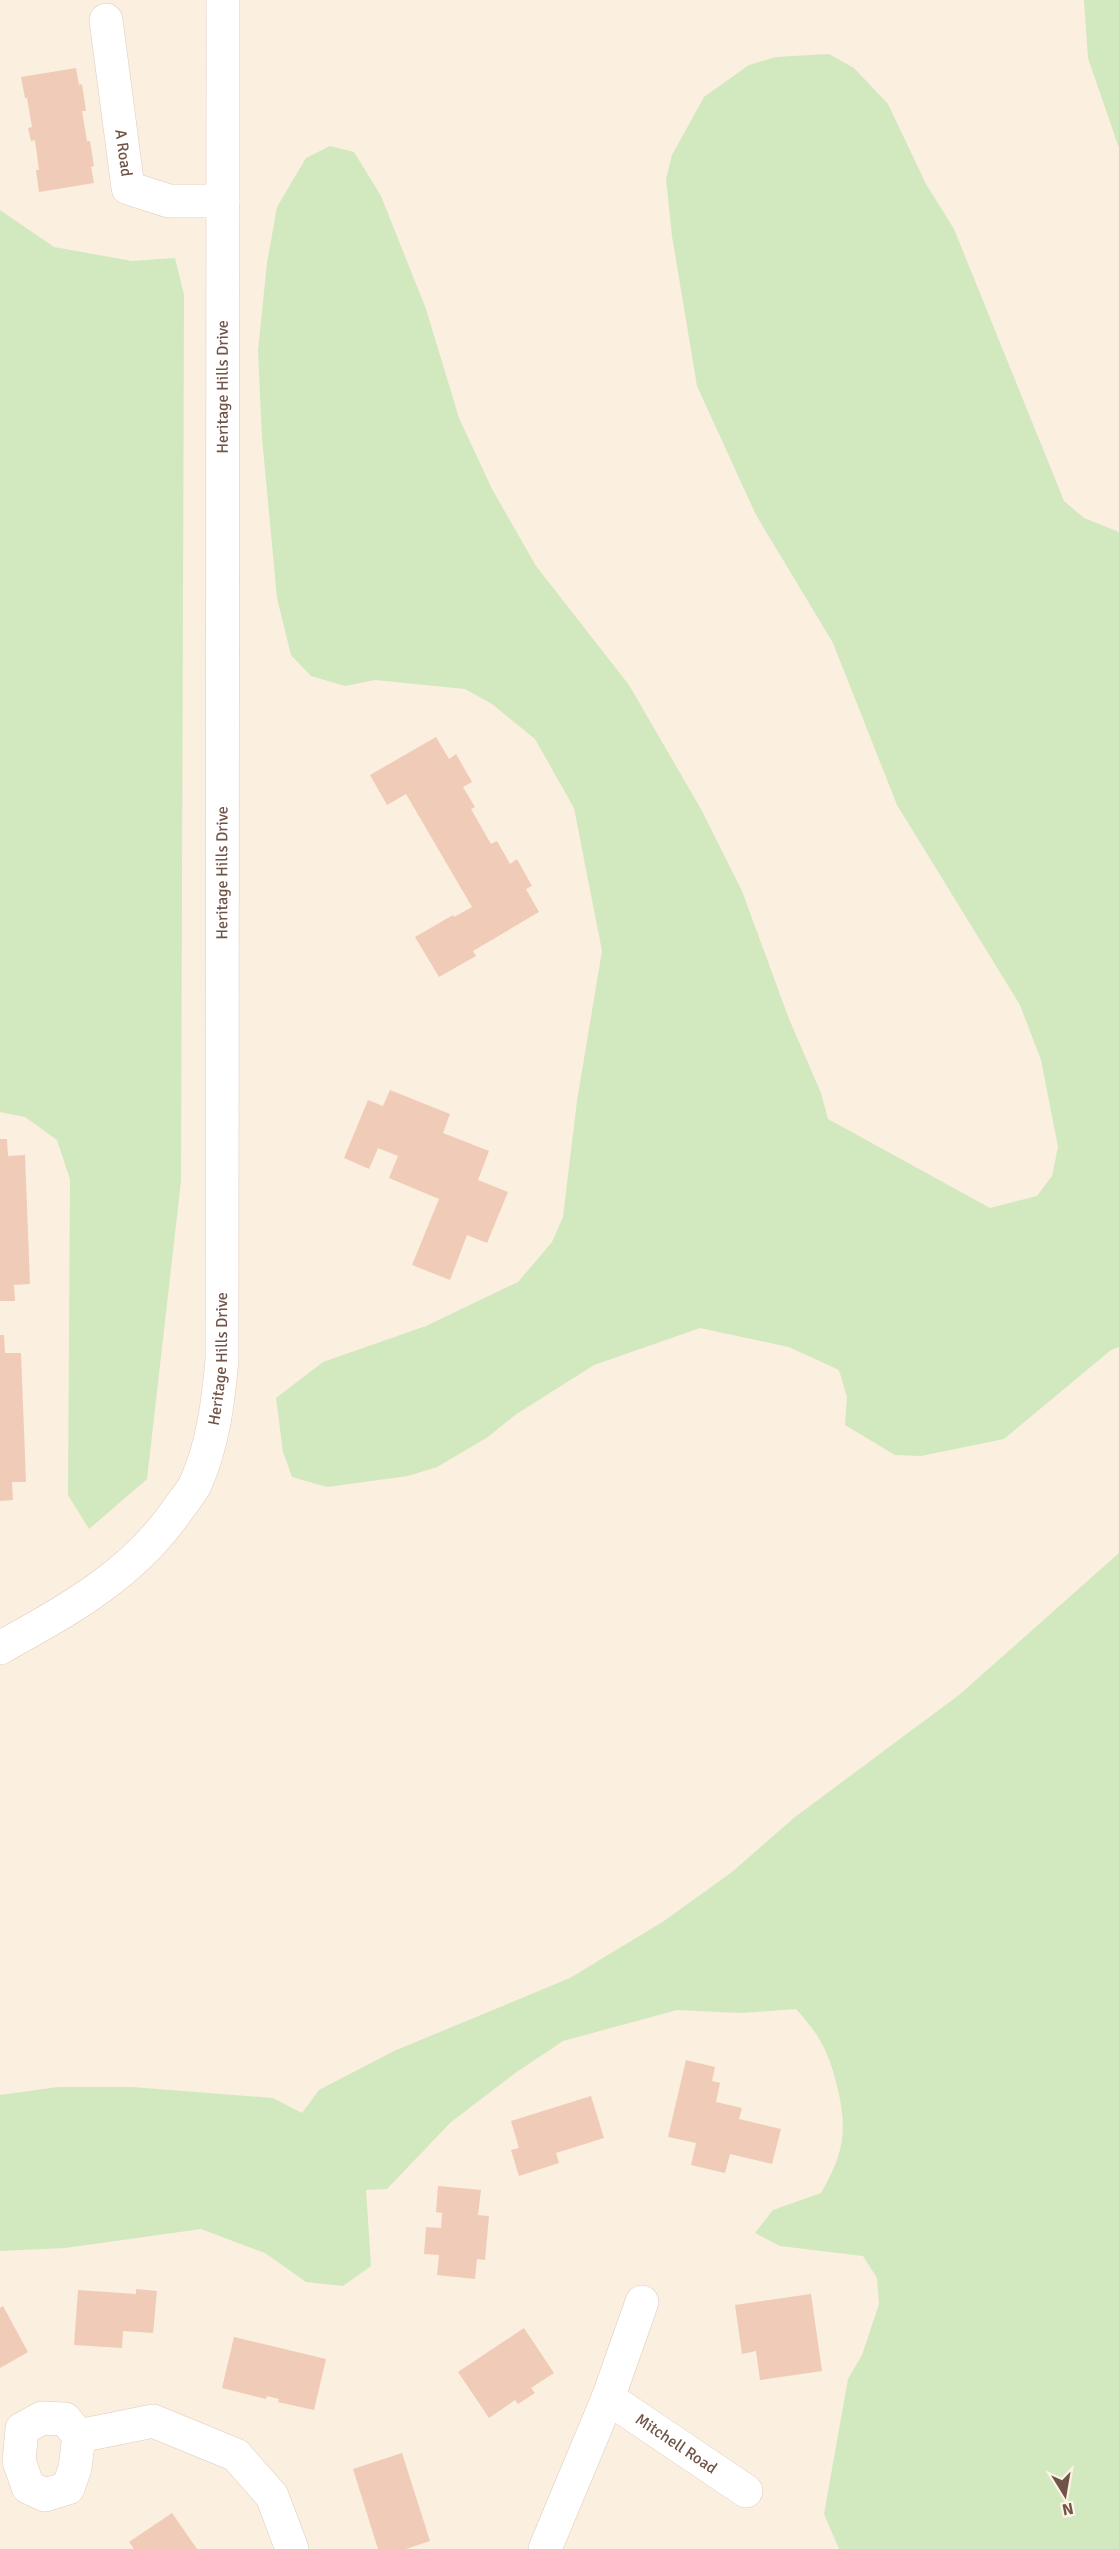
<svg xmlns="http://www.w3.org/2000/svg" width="1119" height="2549" font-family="Signika,sans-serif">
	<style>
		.green { fill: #d2e8bf }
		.building { fill: #f0cbb8 }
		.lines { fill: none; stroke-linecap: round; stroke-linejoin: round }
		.minor-casing { stroke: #dfcabc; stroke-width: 34 }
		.minor { stroke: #fff; stroke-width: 33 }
		.labels { text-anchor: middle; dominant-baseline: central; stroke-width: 4.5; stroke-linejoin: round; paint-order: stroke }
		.street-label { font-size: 16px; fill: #715448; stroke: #fff3e5 }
	</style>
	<rect width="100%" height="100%" fill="#fbefdf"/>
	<!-- green -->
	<g class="green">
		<polygon points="1084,0 1119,0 1119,148 1088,58"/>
		<polygon points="829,54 854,68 888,104 926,184 954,229 1064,501 1084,518 1119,532 1119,1347 1111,1350 1004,1439 921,1456 895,1455 845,1425 847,1397 839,1370 789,1347 700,1328 594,1365 515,1415 488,1437 437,1467 408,1476 327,1487 292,1477 283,1452 276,1398 323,1362 426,1326 518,1282 552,1242 563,1217 577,1101 602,951 574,808 535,739 492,704 465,689 375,680 345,686 311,676 291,655 277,598 262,438 258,350 267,263 277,207 306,158 330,146 354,152 381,196 426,309 459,418 492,489 536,566 629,685 701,809 742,891 789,1019 821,1093 828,1119 990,1208 1037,1196 1052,1176 1058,1147 1041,1060 1020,1005 897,805 833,643 756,515 697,386 672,236 666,179 672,155 704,97 749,65 776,57"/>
		<polygon points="0,210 54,247 132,261 175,258 184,295 181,1181 147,1479 89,1529 68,1495 70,1179 57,1140 25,1117 0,1112"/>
		<path d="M 1119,1553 L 1119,2549 L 839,2549 L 824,2514 L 848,2379 L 862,2355 L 879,2304 L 877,2278 L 863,2256 L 780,2246 L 755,2233 L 773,2210 L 821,2193 C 844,2153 848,2130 837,2086 C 829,2052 819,2034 796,2009 L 741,2013 L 677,2010 L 563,2041 L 518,2071 L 451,2122 L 387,2189 L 366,2190 L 371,2266 L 343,2286 L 306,2282 L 265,2253 L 201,2229 L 65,2248 L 0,2251 L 0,2095 L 58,2087 L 132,2087 L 273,2098 L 302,2113 L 319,2090 L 394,2051 L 570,1978 L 664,1921 L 732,1872 L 795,1817 L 959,1695 Z"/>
	</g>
	<!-- building -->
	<g class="building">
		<polygon points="76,68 79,85 82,84 86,111 82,111 87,141 90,141 94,166 91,167 94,183 39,192 36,170 39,170 35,140 31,141 28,128 32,127 27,98 25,98 21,77"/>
		<polygon points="436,737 449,759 456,754 472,782 463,787 475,807 471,809 491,844 497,841 510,864 517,859 532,886 526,889 539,912 473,951 476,956 439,977 415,937 453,915 454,917 472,907 406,794 387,805 370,775"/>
		<polygon points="390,1090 450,1114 443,1133 489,1151 478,1180 508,1192 487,1243 467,1235 450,1280 412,1265 439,1199 389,1178 398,1156 378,1148 369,1169 344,1158 368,1100 383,1106"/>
		<polygon points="0,1139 7,1139 8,1156 25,1155 30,1284 14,1285 15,1301 0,1301"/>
		<polygon points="0,1335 4,1335 5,1353 21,1353 26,1482 12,1482 13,1500 0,1501"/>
		<polygon points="686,2060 715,2067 712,2081 720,2083 716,2102 742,2108 739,2119 781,2129 772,2164 730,2154 725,2173 691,2165 696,2143 668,2137"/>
		<polygon points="591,2096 604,2138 556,2153 559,2163 519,2176 511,2150 519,2148 511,2121"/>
		<polygon points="438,2186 481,2190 478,2215 489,2216 485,2260 477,2259 475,2279 437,2275 439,2255 424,2254 426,2227 441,2228 442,2213 436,2212"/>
		<polygon points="136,2289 157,2291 153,2333 123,2331 122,2348 74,2345 78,2290 136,2294"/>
		<polygon points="811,2294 822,2371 760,2380 756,2351 742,2354 735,2305"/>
		<polygon points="3,2306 28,2352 0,2368 0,2308"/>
		<polygon points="524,2328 554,2373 531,2388 535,2393 518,2404 515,2400 489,2418 458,2372"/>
		<polygon points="234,2337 326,2359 314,2410 278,2402 279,2399 267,2396 266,2399 222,2388"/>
		<polygon points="402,2453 430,2541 406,2549 378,2549 353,2469"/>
		<polygon points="172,2513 197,2549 134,2549 129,2542"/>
	</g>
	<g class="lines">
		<defs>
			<g id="minor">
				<path id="s1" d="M 106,20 L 128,188 L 169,201 L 223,201"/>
				<path id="s2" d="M 0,1648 C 68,1610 131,1576 176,1512 C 182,1503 190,1494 195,1485 C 213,1445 218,1403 222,1360 L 223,0"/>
				<path id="s3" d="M 608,2398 L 746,2491"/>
				<polygon points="42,2418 65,2419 79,2436 75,2468 68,2488 45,2495 28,2487 19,2461 22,2429"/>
				<polyline points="79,2436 153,2421 236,2455 272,2496 292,2549"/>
				<polyline points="545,2549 608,2398 642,2302"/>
			</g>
		</defs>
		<!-- minor casing -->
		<use href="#minor" class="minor-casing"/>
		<!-- minor -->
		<use href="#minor" class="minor"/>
	</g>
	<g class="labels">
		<!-- street labels -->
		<g class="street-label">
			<text stroke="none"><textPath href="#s1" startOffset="134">A Road</textPath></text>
			<text stroke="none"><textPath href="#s2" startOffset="1359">Heritage Hills Drive</textPath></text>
			<text stroke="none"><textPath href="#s2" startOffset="873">Heritage Hills Drive</textPath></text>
			<text stroke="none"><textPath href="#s2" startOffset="387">Heritage Hills Drive</textPath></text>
			<text stroke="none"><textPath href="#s3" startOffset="82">Mitchell Road</textPath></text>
		</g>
	</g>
	<!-- north arrow -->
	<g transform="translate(1065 2495) rotate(169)" stroke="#fff3e5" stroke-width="4.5" paint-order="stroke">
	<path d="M0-4.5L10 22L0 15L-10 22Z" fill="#715448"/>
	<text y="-9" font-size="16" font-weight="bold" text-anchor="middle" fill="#715448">N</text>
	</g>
</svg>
